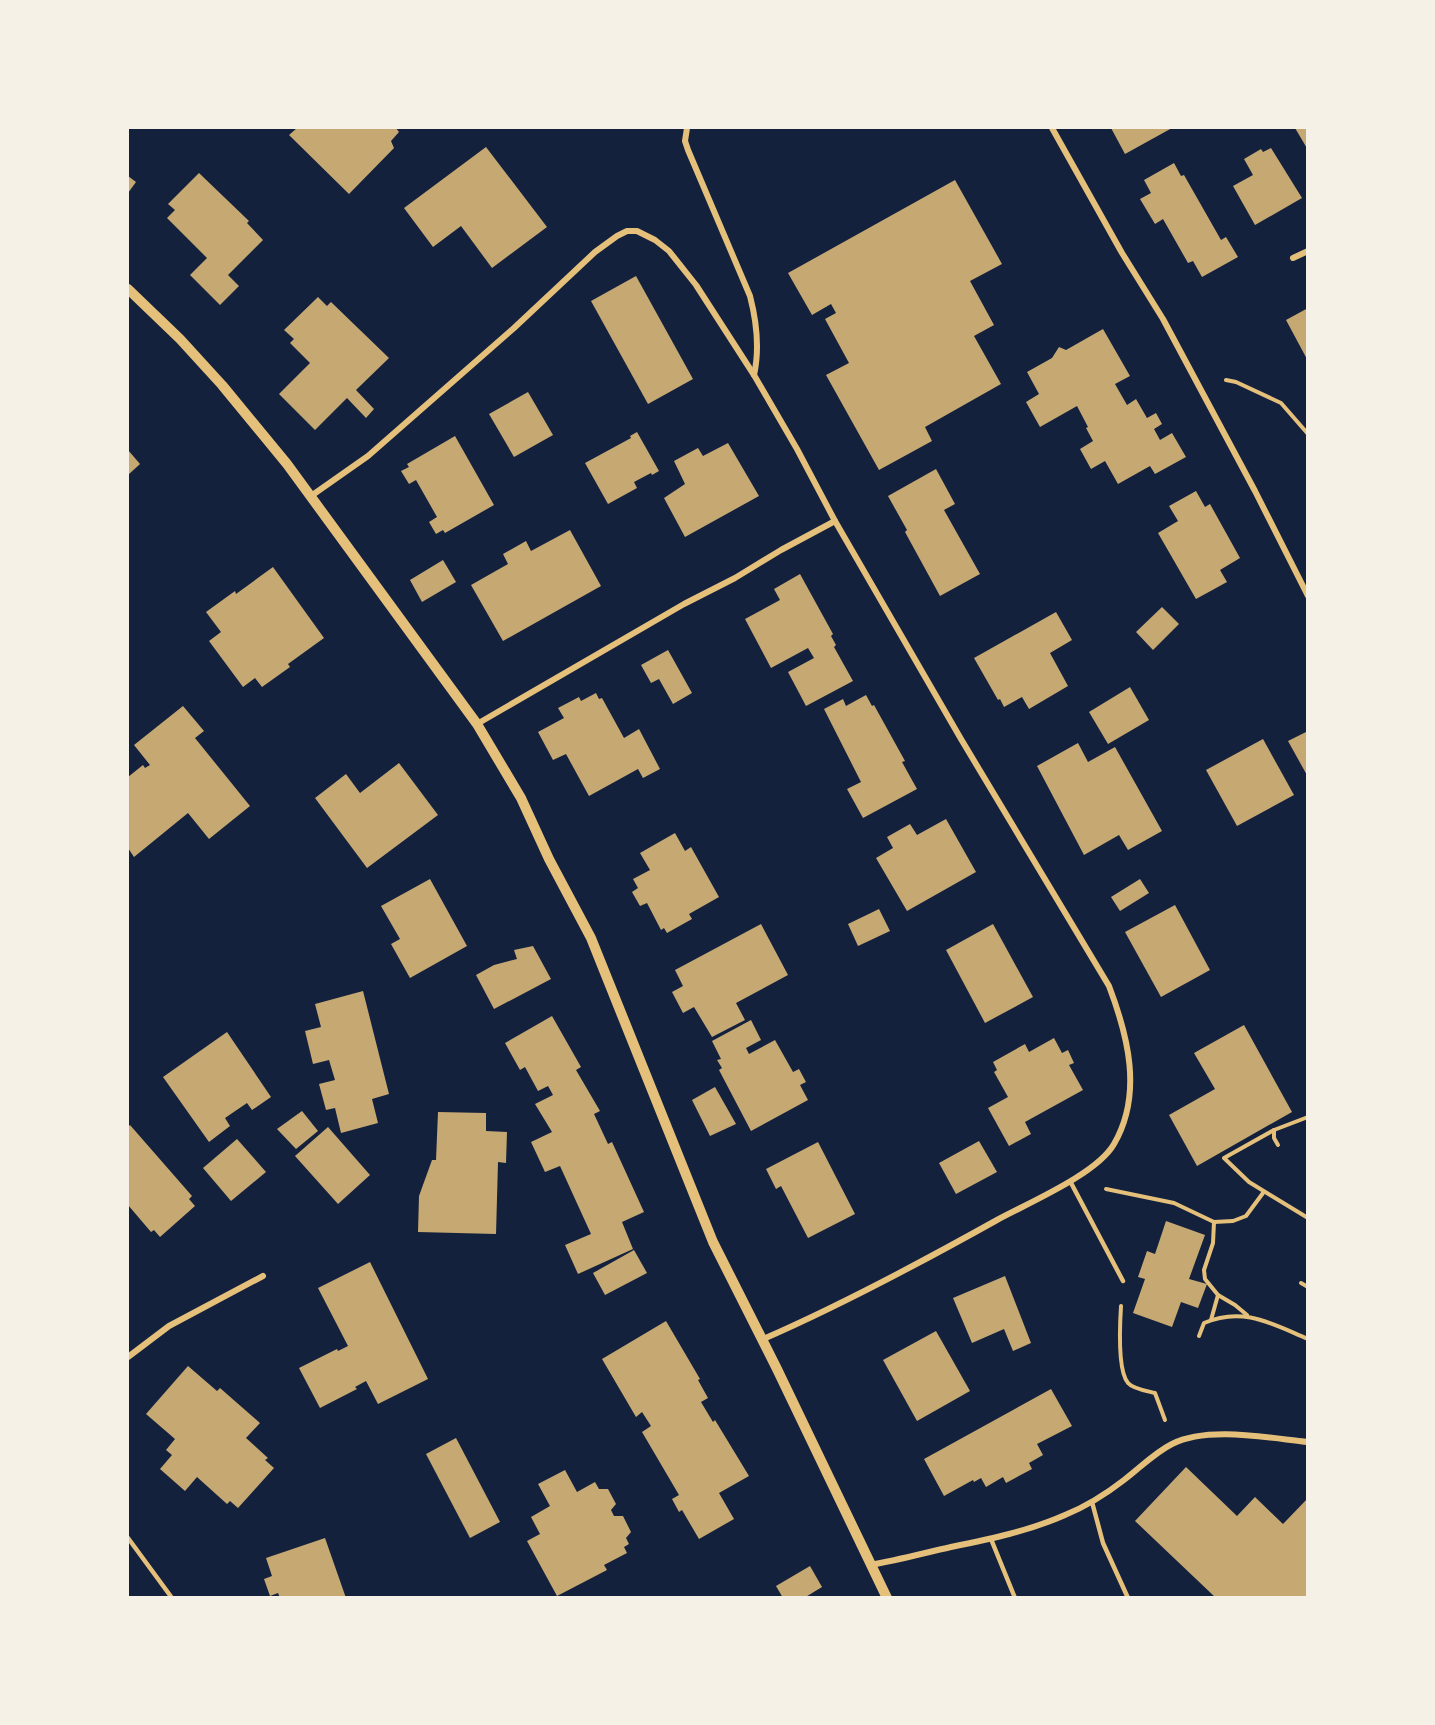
<svg xmlns="http://www.w3.org/2000/svg" width="1435" height="1725" font-family="'Alegreya Sans',sans-serif">
	<style>
		.building { fill: #c6a872 }
		.lines { fill: none; stroke-linecap: round; stroke-linejoin: round }
		.path { stroke: #e5c07b; stroke-width: 4 }
		.service { stroke: #e5c07b; stroke-width: 4.5 }
		.minor { stroke: #e5c07b; stroke-width: 6 }
		.tertiary { stroke: #e5c07b; stroke-width: 10 }
	</style>
	<rect width="100%" height="100%" fill="#14213d"/>
	<!-- building -->
	<g class="building">
		<polygon points="297,128 396,128 399,132 391,141 394,148 349,194 289,135"/>
		<polygon points="1111,128 1172,128 1125,154"/>
		<polygon points="1295,128 1308,128 1308,150"/>
		<polygon points="486,147 547,227 492,268 461,226 433,247 404,208"/>
		<polygon points="1271,148 1302,198 1255,225 1233,186 1253,175 1244,159 1261,149 1263,152"/>
		<polygon points="1174,163 1181,176 1184,175 1221,240 1226,237 1238,257 1202,277 1193,261 1188,263 1163,219 1155,224 1140,199 1151,193 1144,180"/>
		<polygon points="199,173 249,221 247,223 263,240 228,275 239,286 220,305 190,275 207,258 167,218 175,210 168,204"/>
		<polygon points="128,176 136,182 128,193"/>
		<polygon points="955,180 1002,264 970,281 994,325 974,336 1001,384 925,427 932,441 879,470 826,375 849,363 825,319 836,313 831,304 812,315 788,273"/>
		<polygon points="636,276 693,379 648,404 591,301"/>
		<polygon points="318,297 327,306 331,302 389,358 356,390 374,409 366,418 347,398 315,430 279,394 310,363 290,343 294,339 284,330"/>
		<polygon points="1308,308 1308,361 1286,320"/>
		<polygon points="1103,329 1130,376 1115,384 1127,405 1136,399 1147,418 1156,413 1162,424 1154,429 1160,440 1172,433 1186,457 1155,474 1150,466 1118,484 1105,461 1091,469 1080,449 1093,441 1086,428 1088,427 1077,406 1040,427 1026,402 1039,394 1027,372 1052,358 1059,347 1066,350"/>
		<polygon points="528,392 553,435 514,457 489,414"/>
		<polygon points="637,432 659,471 652,475 651,473 634,482 637,488 608,504 585,463 631,438 630,436"/>
		<polygon points="455,436 494,505 445,533 443,530 436,534 429,522 437,517 416,480 409,484 401,471 409,467 407,464"/>
		<polygon points="728,443 759,496 685,537 664,498 685,484 674,461 698,448 703,456"/>
		<polygon points="128,450 140,464 128,475"/>
		<polygon points="936,469 955,504 944,510 980,574 940,596 905,532 907,530 888,496"/>
		<polygon points="1196,491 1205,507 1210,504 1240,558 1220,570 1227,582 1196,599 1158,533 1178,521 1169,506"/>
		<polygon points="570,530 601,586 503,641 471,585 508,564 503,554 526,541 531,551"/>
		<polygon points="443,560 456,582 422,602 410,580"/>
		<polygon points="273,567 324,638 288,664 290,667 262,687 255,678 243,687 209,641 221,632 206,612 235,591 236,594"/>
		<polygon points="800,574 833,634 831,636 836,645 834,647 853,681 806,706 788,672 814,658 808,648 771,668 745,619 780,600 774,589"/>
		<polygon points="1162,607 1179,624 1153,650 1136,632"/>
		<polygon points="1056,612 1072,640 1050,653 1068,686 1029,709 1022,697 1004,707 1000,699 998,700 974,658"/>
		<polygon points="668,650 692,693 673,704 659,679 651,683 641,665"/>
		<polygon points="1130,687 1149,720 1108,744 1089,712"/>
		<polygon points="596,693 599,699 602,698 624,738 639,729 660,769 643,778 638,769 589,796 566,754 553,760 538,732 564,718 558,708 579,697 581,701"/>
		<polygon points="866,695 872,706 874,705 905,761 902,762 917,789 863,818 847,789 861,782 824,709 843,699 846,706"/>
		<polygon points="183,706 204,731 195,738 250,806 209,839 188,813 134,857 128,848 128,777 143,765 145,768 150,765 134,745"/>
		<polygon points="1308,731 1308,777 1288,741"/>
		<polygon points="1263,739 1294,795 1237,826 1206,770"/>
		<polygon points="1078,743 1088,762 1115,747 1162,831 1128,850 1119,835 1084,855 1037,766"/>
		<polygon points="399,763 438,815 367,868 315,798 346,774 360,793"/>
		<polygon points="946,819 976,872 907,911 876,858 893,848 887,837 910,824 917,835"/>
		<polygon points="675,833 685,851 691,847 719,897 689,914 692,919 667,933 664,928 661,930 647,903 640,906 632,892 638,888 633,879 650,870 640,853"/>
		<polygon points="430,879 467,946 410,978 391,944 400,939 381,906"/>
		<polygon points="1140,879 1149,893 1120,911 1111,897"/>
		<polygon points="1175,905 1210,970 1161,997 1125,932"/>
		<polygon points="879,909 890,931 858,946 848,924"/>
		<polygon points="761,924 788,975 736,1003 745,1020 712,1037 694,1007 683,1013 672,992 683,986 675,970"/>
		<polygon points="993,924 1033,997 985,1023 946,950"/>
		<polygon points="533,946 551,979 494,1009 476,975 494,965 517,959 514,950"/>
		<polygon points="363,991 389,1094 372,1099 378,1123 341,1133 335,1108 326,1110 319,1084 335,1080 329,1060 313,1064 305,1031 321,1027 315,1004"/>
		<polygon points="552,1016 581,1067 576,1070 600,1111 594,1114 608,1144 612,1142 644,1212 622,1222 633,1249 578,1274 565,1245 591,1234 560,1166 545,1172 531,1142 552,1132 535,1104 553,1095 548,1086 538,1091 525,1067 520,1070 505,1043"/>
		<polygon points="751,1020 761,1040 746,1048 749,1054 775,1040 793,1072 799,1069 806,1082 800,1085 808,1100 751,1131 719,1070 722,1068 717,1060 721,1059 712,1041"/>
		<polygon points="1244,1025 1292,1112 1197,1166 1169,1115 1215,1089 1194,1053"/>
		<polygon points="227,1032 271,1097 252,1110 247,1103 225,1118 230,1126 209,1142 163,1077"/>
		<polygon points="1054,1038 1062,1053 1068,1050 1074,1063 1069,1065 1083,1090 1025,1122 1031,1134 1009,1146 988,1108 1008,1097 994,1072 997,1070 993,1062 1025,1044 1029,1052"/>
		<polygon points="715,1087 736,1124 710,1136 692,1100"/>
		<polygon points="302,1111 318,1131 296,1149 277,1129"/>
		<polygon points="438,1112 486,1113 486,1131 507,1132 506,1163 498,1162 496,1234 418,1232 419,1196 432,1160 436,1160"/>
		<polygon points="130,1125 192,1196 189,1199 195,1206 160,1237 154,1230 151,1232 128,1205 128,1127"/>
		<polygon points="328,1127 370,1175 338,1204 295,1156"/>
		<polygon points="237,1139 266,1172 231,1201 203,1168"/>
		<polygon points="979,1141 997,1172 956,1194 939,1163"/>
		<polygon points="818,1142 855,1214 808,1238 781,1186 776,1189 766,1169"/>
		<polygon points="1166,1221 1205,1235 1189,1279 1207,1284 1198,1308 1181,1302 1172,1327 1133,1313 1145,1279 1138,1277 1147,1251 1155,1254"/>
		<polygon points="634,1250 647,1273 605,1295 593,1273"/>
		<polygon points="370,1262 428,1379 378,1404 366,1381 355,1387 357,1389 320,1408 299,1368 337,1349 338,1351 348,1346 318,1288"/>
		<polygon points="1005,1276 1031,1343 1013,1351 1004,1329 972,1343 953,1298"/>
		<polygon points="666,1321 700,1379 698,1380 708,1398 701,1402 713,1422 715,1420 749,1476 719,1493 734,1519 699,1539 682,1510 679,1512 672,1499 679,1495 642,1432 651,1426 642,1412 636,1417 602,1359"/>
		<polygon points="936,1331 970,1391 917,1421 883,1360"/>
		<polygon points="188,1366 217,1391 220,1388 260,1423 246,1438 268,1458 265,1460 274,1468 238,1508 230,1501 227,1504 197,1477 185,1491 160,1469 172,1455 166,1450 175,1439 146,1414"/>
		<polygon points="1051,1389 1072,1426 1037,1444 1043,1455 1029,1463 1032,1469 1006,1483 1003,1477 986,1487 981,1478 974,1482 973,1480 944,1496 924,1459"/>
		<polygon points="456,1438 500,1522 470,1538 426,1454"/>
		<polygon points="1186,1467 1237,1516 1255,1497 1283,1524 1308,1498 1308,1598 1216,1598 1135,1521"/>
		<polygon points="565,1470 577,1492 595,1482 599,1489 608,1489 616,1504 611,1510 614,1516 623,1516 631,1532 626,1538 629,1544 624,1547 627,1553 604,1565 607,1570 557,1596 527,1541 540,1534 531,1517 550,1506 538,1484"/>
		<polygon points="325,1538 346,1598 280,1598 278,1593 270,1596 264,1579 272,1576 266,1558"/>
		<polygon points="810,1566 822,1587 804,1598 783,1598 776,1586"/>
	</g>
	<g class="lines">
		<!-- path -->
		<g class="path">
			<polyline points="1226,380 1236,382 1281,403 1308,434"/>
			<polyline points="1308,1117 1274,1130 1224,1158 1249,1182 1308,1218"/>
			<polyline points="1274,1130 1274,1138 1278,1145"/>
			<polyline points="1106,1189 1174,1203 1214,1222 1233,1221 1246,1216 1263,1193"/>
			<polyline points="1214,1222 1213,1243 1204,1270 1205,1279 1218,1295 1235,1305 1247,1315"/>
			<polyline points="1301,1283 1308,1287"/>
			<path d="M 1121,1306 C 1120,1322 1117,1370 1128,1383 C 1133,1389 1147,1391 1155,1393 L 1165,1420"/>
			<polyline points="1211,1320 1218,1295"/>
			<path d="M 1199,1336 L 1204,1323 C 1243,1306 1272,1324 1308,1339"/>
		</g>
		<!-- service -->
		<g class="service">
			<polyline points="1070,1181 1123,1281"/>
			<polyline points="1092,1502 1103,1543 1128,1598"/>
			<polyline points="128,1538 172,1598"/>
			<polyline points="991,1539 1015,1598"/>
		</g>
		<!-- minor -->
		<g class="minor">
			<path d="M 687,128 L 685,141 L 688,150 L 750,296 C 757,323 760,348 754,375"/>
			<polyline points="1052,128 1122,253 1163,319 1255,491 1308,596"/>
			<polyline points="1293,258 1308,251"/>
			<path d="M 311,496 L 368,456 L 514,328 L 595,252 L 617,236 L 627,231 L 637,231 L 655,240 L 669,251 L 696,285 L 754,375 L 797,449 L 835,521 L 961,739 L 1109,986 C 1128,1036 1143,1094 1114,1144 C 1097,1174 1028,1203 997,1220 C 920,1263 842,1305 761,1340"/>
			<polyline points="477,724 684,604 735,578 781,550 835,521"/>
			<polyline points="128,1357 169,1326 263,1276"/>
			<path d="M 870,1565 C 898,1560 924,1553 951,1547 C 990,1539 1029,1531 1065,1515 C 1087,1506 1106,1494 1124,1480 C 1140,1468 1154,1453 1172,1444 C 1208,1426 1268,1438 1308,1442"/>
		</g>
		<!-- tertiary -->
		<polyline class="tertiary" points="128,289 180,339 222,385 287,464 477,724 521,798 549,859 591,938 713,1242 777,1369 887,1598"/>
	</g>
	<!-- border -->
	<rect width="1435" height="1725" fill="none" stroke="#f6f1e7" stroke-width="258"/>
</svg>
